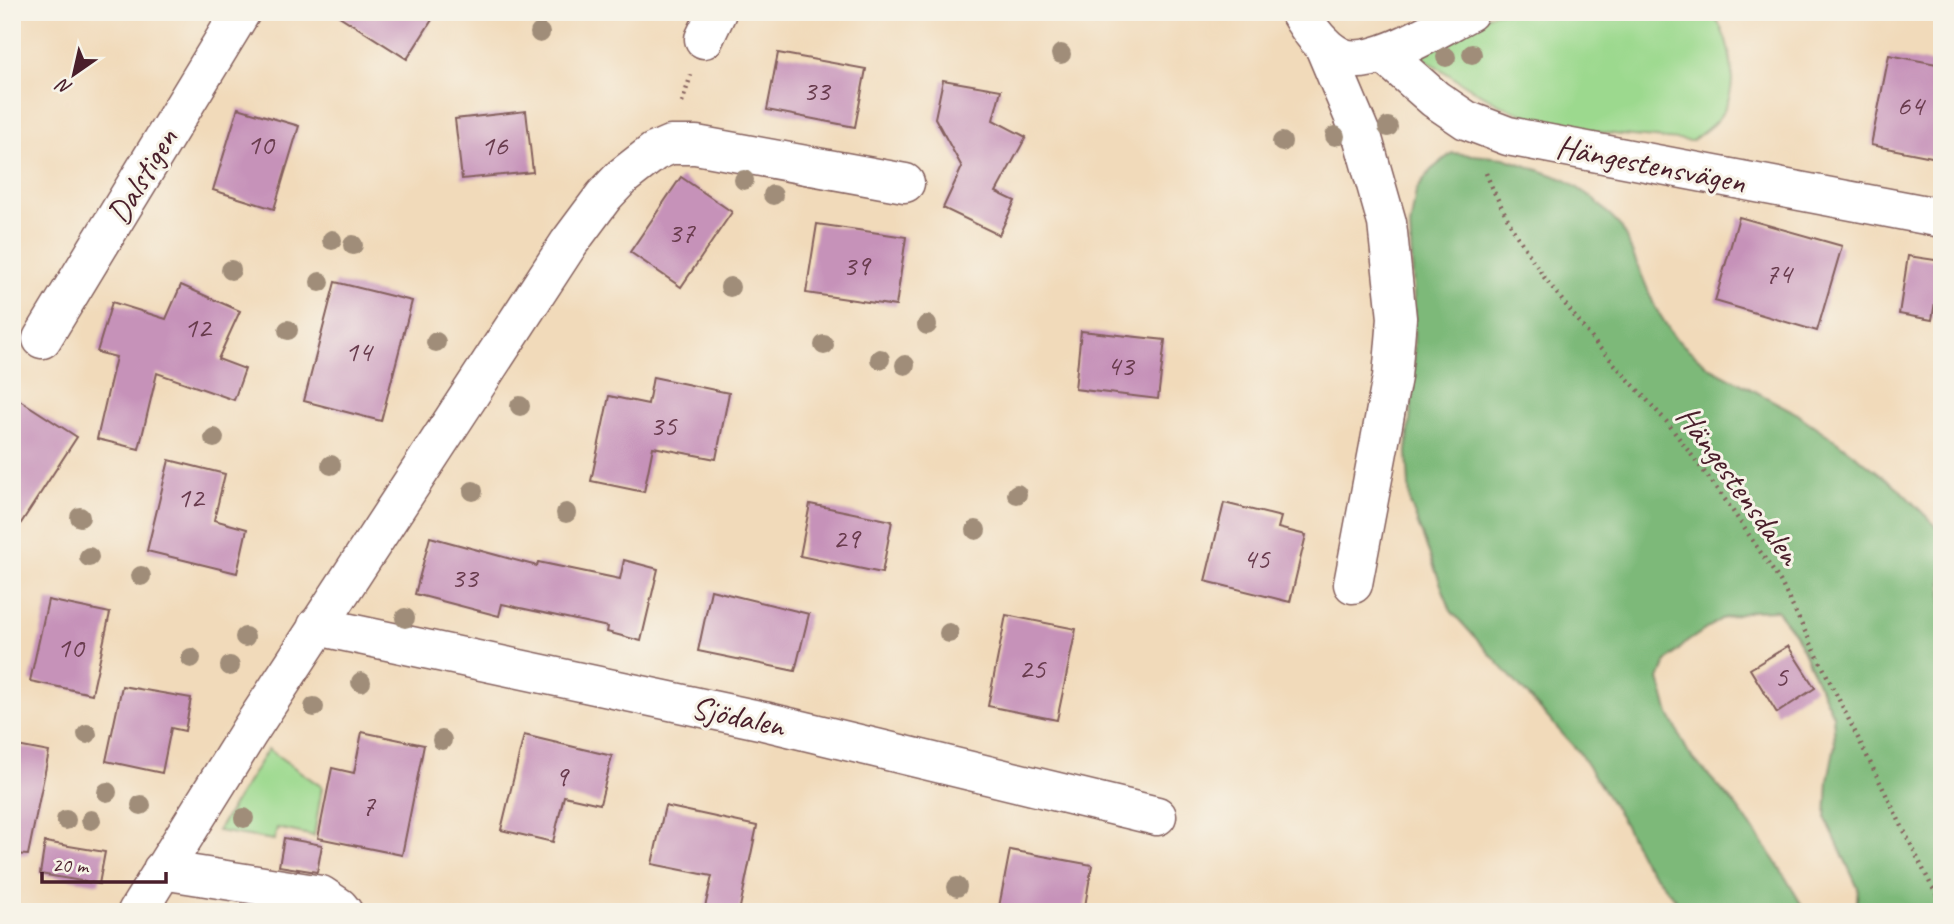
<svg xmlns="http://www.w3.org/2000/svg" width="1954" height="924" font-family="Caveat,sans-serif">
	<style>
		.green { fill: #9cd98e; stroke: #737c5c; stroke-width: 2 }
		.forest { fill: #7db979; stroke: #646c52; stroke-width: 2 }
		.building { fill: #c692b9 }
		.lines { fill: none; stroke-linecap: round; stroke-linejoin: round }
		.minor-casing { stroke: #84605d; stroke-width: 41 }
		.path { stroke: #84605d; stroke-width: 4.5; stroke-dasharray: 2 5; stroke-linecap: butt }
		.minor { stroke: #fff; stroke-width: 38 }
		.tree { fill: #a08d79 }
		.labels { text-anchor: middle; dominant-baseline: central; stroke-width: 6; stroke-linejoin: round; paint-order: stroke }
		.number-label { font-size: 30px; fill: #693c4e }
		.street-label { font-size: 33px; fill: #4a1f2b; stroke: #f7f3e8 }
	</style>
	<rect width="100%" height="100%" fill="#f7f3e8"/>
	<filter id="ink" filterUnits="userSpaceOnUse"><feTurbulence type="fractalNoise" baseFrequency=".0143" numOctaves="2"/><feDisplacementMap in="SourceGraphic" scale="14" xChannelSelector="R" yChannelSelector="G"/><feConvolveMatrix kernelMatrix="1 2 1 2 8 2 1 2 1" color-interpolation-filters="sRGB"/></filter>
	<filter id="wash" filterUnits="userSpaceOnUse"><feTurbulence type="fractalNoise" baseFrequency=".00686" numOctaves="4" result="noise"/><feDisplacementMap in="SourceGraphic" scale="28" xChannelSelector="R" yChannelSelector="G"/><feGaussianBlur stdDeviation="1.57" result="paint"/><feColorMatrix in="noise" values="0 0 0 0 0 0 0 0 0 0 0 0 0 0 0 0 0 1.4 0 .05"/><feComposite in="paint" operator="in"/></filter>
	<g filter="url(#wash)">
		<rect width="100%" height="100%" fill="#f1daba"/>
		<!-- green -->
		<g class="green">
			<path d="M 1495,12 L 1713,12 C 1731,43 1743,90 1717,120 C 1710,128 1700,134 1692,141 C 1642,137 1591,134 1543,121 C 1496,108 1455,79 1415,52 Z"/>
			<polygon points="268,749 322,787 314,836 277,828 274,840 217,831"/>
		</g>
		<!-- forest -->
		<polygon class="forest" points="1452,153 1504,158 1564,179 1594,199 1622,228 1655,307 1674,337 1709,367 1791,410 1835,440 1895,485 1942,532 1942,912 1856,912 1858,888 1826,819 1828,780 1835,745 1833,715 1795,634 1776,610 1752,611 1721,619 1687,642 1666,662 1659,679 1669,714 1689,754 1736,806 1775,860 1806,912 1681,912 1677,901 1644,863 1620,816 1578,751 1451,611 1410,503 1407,452 1414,379 1414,299 1410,227 1416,191 1431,170"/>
		<g id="blocks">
			<!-- building -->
			<g class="building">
				<polygon points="333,12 437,12 407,59"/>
				<polygon points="778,53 866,69 855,127 767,110"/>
				<polygon points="1889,55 1942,65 1942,159 1871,145"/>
				<polygon points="943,80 1001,90 993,120 1026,137 996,192 1015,201 999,235 943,208 962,167 935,118"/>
				<polygon points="238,108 299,126 274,209 213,190"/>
				<polygon points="526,111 533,172 462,179 455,119"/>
				<polygon points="681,177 732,212 681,287 630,252"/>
				<polygon points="1739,217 1842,246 1817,331 1715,301"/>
				<polygon points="817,224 906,237 896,306 806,293"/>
				<polygon points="1908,256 1942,261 1932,320 1899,314"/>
				<polygon points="335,282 412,301 381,421 304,401"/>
				<polygon points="181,285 240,311 218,359 245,369 234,400 157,373 139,449 97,439 116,357 97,352 112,302 166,319"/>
				<polygon points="1081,331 1165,340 1158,399 1075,389"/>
				<polygon points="653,377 729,393 716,459 653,447 644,492 591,481 609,396 648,404"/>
				<polygon points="12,395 77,437 12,537"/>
				<polygon points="169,460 225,474 214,520 247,529 237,573 147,551"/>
				<polygon points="1224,503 1281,517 1278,528 1306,535 1290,602 1205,581"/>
				<polygon points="810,504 892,521 882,573 800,556"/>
				<polygon points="430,537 537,566 538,562 620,579 624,560 658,569 641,641 607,632 608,627 502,604 499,616 415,594"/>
				<polygon points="711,590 809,614 795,671 698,651"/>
				<polygon points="48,600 110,613 92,694 30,681"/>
				<polygon points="1006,615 1076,629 1057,720 988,706"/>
				<polygon points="1788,646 1815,688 1777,713 1750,669"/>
				<polygon points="122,686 191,698 185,731 171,728 162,773 106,761"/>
				<polygon points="362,732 424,745 402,855 318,838 332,768 354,773"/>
				<polygon points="524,735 612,756 600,804 564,796 553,842 501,830"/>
				<polygon points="12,745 49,752 28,855 12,854"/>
				<polygon points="665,806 757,826 739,912 704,912 712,876 652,864"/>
				<polygon points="284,838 322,845 317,872 279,866"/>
				<polygon points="45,842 105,852 99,884 40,874"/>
				<polygon points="1010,850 1092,865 1084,912 998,912"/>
			</g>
		</g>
	</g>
	<g filter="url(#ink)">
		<use href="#blocks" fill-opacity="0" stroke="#84605d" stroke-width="2"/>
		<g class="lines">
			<defs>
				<g id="minor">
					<path d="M 1299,12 C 1309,29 1321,47 1339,56 C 1370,72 1439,27 1469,12"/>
					<polyline points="704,39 717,12"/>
					<polyline points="1323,44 1363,139 1387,223 1397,318 1392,377 1353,584"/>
					<polyline points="1385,55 1435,99 1466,120 1508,136 1942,218"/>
					<polyline points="42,339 241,12"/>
					<polyline points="317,626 764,721 1157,816"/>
					<polyline points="162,870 321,895 339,907 343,912"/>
					<polyline points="137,912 249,732 569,243 604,196 622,177 654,152 670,145 696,145 905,183"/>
				</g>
			</defs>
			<!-- minor casing -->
			<use href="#minor" class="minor-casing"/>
			<!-- path -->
			<g class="path">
				<polyline points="682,103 691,75"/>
				<polyline points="1486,173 1493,190 1515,233 1544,277 1597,345 1666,421 1726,501 1780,581 1932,887 1942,900"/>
			</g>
			<!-- minor -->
			<use href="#minor" class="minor"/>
		</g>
		<!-- trees -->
		<g class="tree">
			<circle cx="540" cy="33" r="10"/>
			<circle cx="1061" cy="54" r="10"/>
			<circle cx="1472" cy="54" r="10"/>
			<circle cx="1446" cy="57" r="10"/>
			<circle cx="1388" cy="127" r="10"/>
			<circle cx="1335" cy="136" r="10"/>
			<circle cx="1282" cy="142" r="10"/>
			<circle cx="744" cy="180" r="10"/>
			<circle cx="773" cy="195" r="10"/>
			<circle cx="332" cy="240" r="10"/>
			<circle cx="353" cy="245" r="10"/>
			<circle cx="231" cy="270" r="10"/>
			<circle cx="320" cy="282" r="10"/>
			<circle cx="730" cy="287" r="10"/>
			<circle cx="927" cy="325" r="10"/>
			<circle cx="288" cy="330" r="10"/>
			<circle cx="436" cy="342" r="10"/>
			<circle cx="824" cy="345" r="10"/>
			<circle cx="880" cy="359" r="10"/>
			<circle cx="905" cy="365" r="10"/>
			<circle cx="520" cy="406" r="10"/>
			<circle cx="214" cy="438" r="10"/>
			<circle cx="331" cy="465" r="10"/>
			<circle cx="473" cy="491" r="10"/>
			<circle cx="1017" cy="494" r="10"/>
			<circle cx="566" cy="513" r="10"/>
			<circle cx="80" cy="517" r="10"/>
			<circle cx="976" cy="530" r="10"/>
			<circle cx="89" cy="557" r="10"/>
			<circle cx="141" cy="576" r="10"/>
			<circle cx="405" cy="618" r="10"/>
			<circle cx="949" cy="633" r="10"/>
			<circle cx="245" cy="637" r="10"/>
			<circle cx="191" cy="658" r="10"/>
			<circle cx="230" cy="666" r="10"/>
			<circle cx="361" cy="682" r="10"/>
			<circle cx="314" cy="707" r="10"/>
			<circle cx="87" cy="734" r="10"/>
			<circle cx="442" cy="740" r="10"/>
			<circle cx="107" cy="792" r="10"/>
			<circle cx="141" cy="805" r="10"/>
			<circle cx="244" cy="818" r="10"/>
			<circle cx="66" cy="820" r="10"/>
			<circle cx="91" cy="820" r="10"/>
			<circle cx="957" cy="887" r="10"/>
		</g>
	</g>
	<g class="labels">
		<!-- number labels -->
		<g class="number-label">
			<text x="816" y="90">33</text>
			<text x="1910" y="105">64</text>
			<text x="260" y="144">10</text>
			<text x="494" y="145">16</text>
			<text x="681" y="232">37</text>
			<text x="856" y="265">39</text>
			<text x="1778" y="273">74</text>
			<text x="197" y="327">12</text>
			<text x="358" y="351">14</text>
			<text x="1120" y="365">43</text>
			<text x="663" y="425">35</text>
			<text x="190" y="497">12</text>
			<text x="846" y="538">29</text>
			<text x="1256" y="558">45</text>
			<text x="464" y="577">33</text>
			<text x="70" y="647">10</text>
			<text x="1032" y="668">25</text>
			<text x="1781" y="676">5</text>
			<text x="561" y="776">9</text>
			<text x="368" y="805">7</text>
		</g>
		<!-- street labels -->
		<g class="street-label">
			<text transform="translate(1651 164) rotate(11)">Hängestensvägen</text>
			<text transform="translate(142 176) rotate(-59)">Dalstigen</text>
			<text transform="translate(1739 485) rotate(54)">Hängestensdalen</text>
			<text transform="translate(738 716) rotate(12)">Sjödalen</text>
		</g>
	</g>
	<!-- margin -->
	<rect width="1954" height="924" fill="none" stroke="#f7f3e8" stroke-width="42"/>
	<!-- north arrow -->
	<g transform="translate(74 74) rotate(214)" stroke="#f7f3e8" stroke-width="5" paint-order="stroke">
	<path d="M0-5L12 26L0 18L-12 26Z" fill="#4a1f2b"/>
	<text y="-10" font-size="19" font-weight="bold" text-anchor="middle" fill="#4a1f2b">N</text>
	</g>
	<!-- scale -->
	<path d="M42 872v10h124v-10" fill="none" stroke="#4a1f2b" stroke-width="3.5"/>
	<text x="52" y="872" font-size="21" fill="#4a1f2b" stroke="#f7f3e8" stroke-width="5" paint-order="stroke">20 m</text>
</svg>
